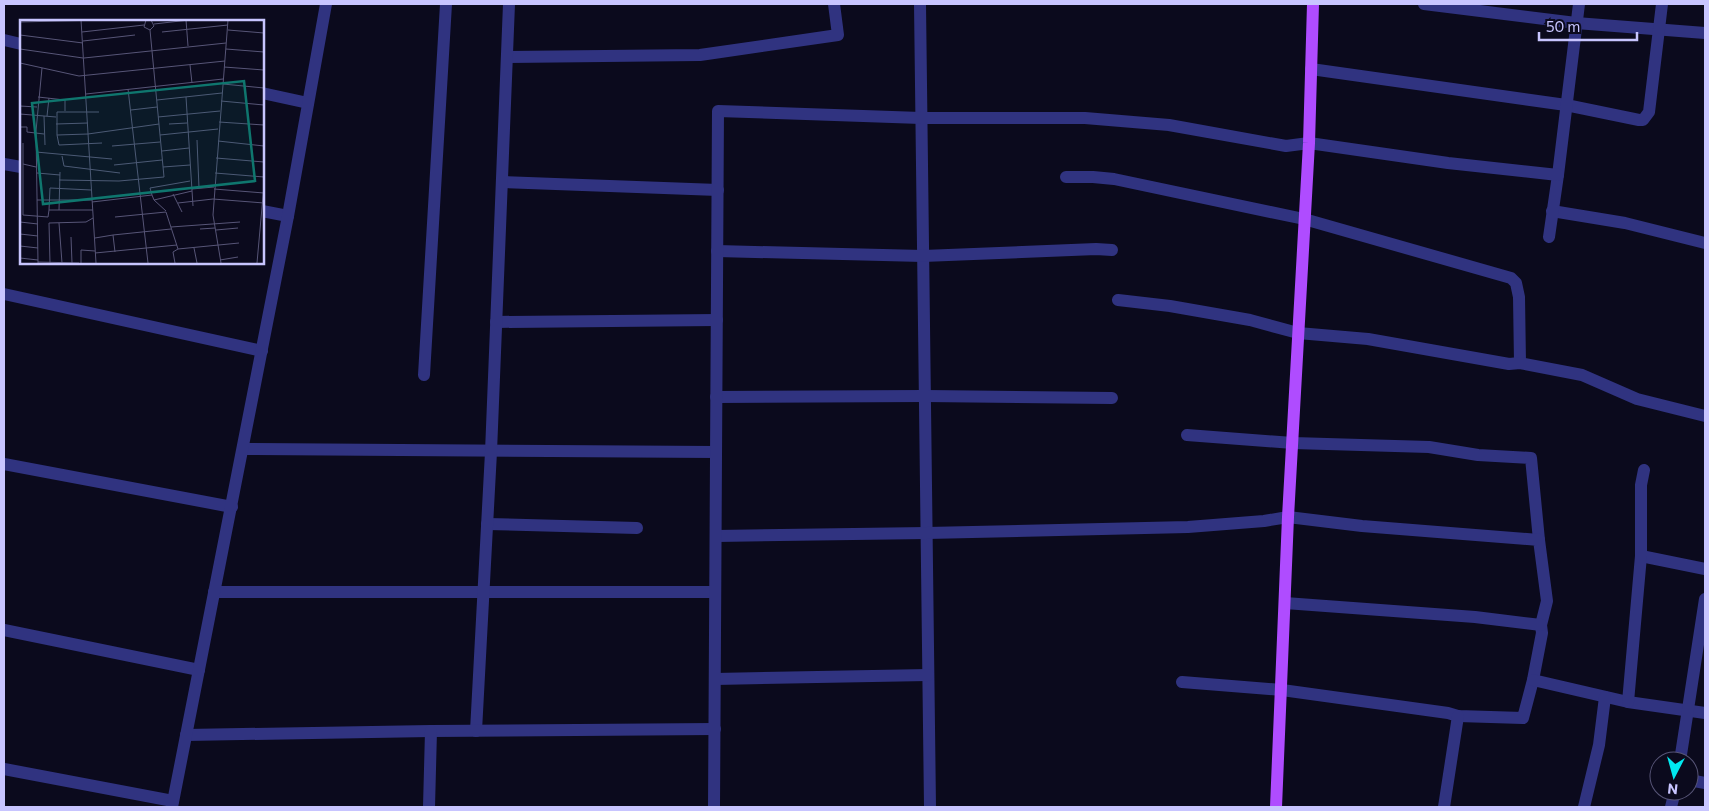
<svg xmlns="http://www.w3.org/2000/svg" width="1709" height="811" font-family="Commissioner,sans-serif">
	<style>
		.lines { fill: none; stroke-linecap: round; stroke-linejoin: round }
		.minor { stroke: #303380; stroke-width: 12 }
		.major { stroke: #af4cff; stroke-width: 12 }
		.inset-road { fill: none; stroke: #575577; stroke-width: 1 }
		.view { fill: #0f766e; fill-opacity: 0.15; stroke: #0f766e; stroke-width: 2.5 }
		.inset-edge { fill: none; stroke: #c8c5ff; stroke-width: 2.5 }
	</style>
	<rect width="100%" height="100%" fill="#0b0a1d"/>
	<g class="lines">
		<!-- minor -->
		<g class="minor">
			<polyline points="920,4 930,807"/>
			<polyline points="1424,4 1576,23 1705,33"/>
			<polyline points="4,40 21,44"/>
			<polyline points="507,57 700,55 838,35 834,4"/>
			<polyline points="1311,69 1566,105 1639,120 1643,120 1649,112 1662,4"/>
			<polyline points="262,93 308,103"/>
			<polyline points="4,164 21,167"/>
			<polyline points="1066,177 1093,177 1114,179 1304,219 1511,278 1516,283 1519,297 1520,363"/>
			<polyline points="502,182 718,190"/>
			<polyline points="262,211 288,216"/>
			<polyline points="1552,211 1625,223 1705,243"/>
			<polyline points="1549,237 1558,175 1579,4"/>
			<polyline points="717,251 923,256 1096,249 1112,250"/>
			<polyline points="4,294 262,351"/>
			<polyline points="1118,300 1170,306 1250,320 1298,333 1368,339 1509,364 1520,363 1582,375 1637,399 1705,416"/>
			<polyline points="496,322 717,320"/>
			<polyline points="424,375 446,4"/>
			<polyline points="716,397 925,396 1112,398"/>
			<polyline points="1187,435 1293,443 1429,447 1478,455 1531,458 1539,540"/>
			<polyline points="243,449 716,452"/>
			<polyline points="4,464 232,507"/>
			<polyline points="487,524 637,528"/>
			<polyline points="716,536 927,533 1188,527 1264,521 1288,517 1362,526 1539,540 1547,601 1541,625 1542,633 1533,680 1523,718 1458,716 1448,713 1282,690 1182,682"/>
			<polyline points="1641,556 1705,569"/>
			<polyline points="214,592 715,592"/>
			<polyline points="1285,603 1475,617 1541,625"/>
			<polyline points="4,630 199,670"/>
			<polyline points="715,679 928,675"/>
			<polyline points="1533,680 1628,702 1705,713"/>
			<polyline points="1628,702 1641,556 1641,485 1644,470"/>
			<polyline points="476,731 491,452 509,4"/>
			<polyline points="186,735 431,731 715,729"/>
			<polyline points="1680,761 1705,599"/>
			<polyline points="4,769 173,801"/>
			<polyline points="1689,780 1705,783"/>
			<polyline points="172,807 288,216 326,4"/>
			<polyline points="429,807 431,731"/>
			<polyline points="714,807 718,111 921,118 1085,118 1169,125 1286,146 1309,143 1448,163 1558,175"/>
			<polyline points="1444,807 1458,716"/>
			<polyline points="1584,807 1599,745 1605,697"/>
			<polyline points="1671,807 1675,791"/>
		</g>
		<!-- major -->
		<polyline class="major" points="1276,807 1288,517 1309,143 1313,4"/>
	</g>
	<!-- overview -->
	<g transform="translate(20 20)">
		<rect width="244" height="244" fill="#0b0a1d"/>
		<path class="inset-road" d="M 61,0 L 76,243M 126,0 L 124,7 L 130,10 L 134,6 L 131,0M 166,0 L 168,26M 0,2 L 79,0M 134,4 L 169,0M 208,10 L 244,13M 62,12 L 124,5M 142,12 L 208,5M 0,15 L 63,23M 63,21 L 115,15M 0,29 L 63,38M 206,29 L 244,32M 64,38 L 206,23M 0,43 L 59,56 L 205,41M 170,45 L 172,63M 204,47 L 244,50M 203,64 L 244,68M 108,69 L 128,243M 66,74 L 203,59M 18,77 L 45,80 L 45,91M 166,77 L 173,186M 137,80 L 202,73M 201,81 L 244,85M 0,86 L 17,87M 111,90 L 137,87M 79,92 L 37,92 L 37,115 L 68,114 L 139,104M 0,94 L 36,97M 24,96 L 25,125M 27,96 L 29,78M 138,97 L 200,91M 199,102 L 244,105M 36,104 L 68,103M 149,104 L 167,103M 0,107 L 7,107 L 7,112 L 24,114M 37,115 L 39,125 L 82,123M 140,115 L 198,109M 177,120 L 179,168M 198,121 L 244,126M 3,123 L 3,144M 92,126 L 140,122M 142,131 L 169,128M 16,132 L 92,139M 42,136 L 44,146 L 100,153M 196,138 L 244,142M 94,145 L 142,140M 16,147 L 3,144 L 3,195 L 28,197 L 29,190 L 73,190M 143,147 L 170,145M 17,153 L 40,155M 195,153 L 244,157M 39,160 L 99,161 L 144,157 L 130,10M 172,169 L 194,167M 194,169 L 244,173M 153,174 L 162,192M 132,175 L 130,168 L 170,161M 17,180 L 72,180M 134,180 L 146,191M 72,182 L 132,175 L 134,180 L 172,171M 158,183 L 193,179 L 244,183M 29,190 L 30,168 L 71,170M 39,190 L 40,152M 95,197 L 146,192 L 158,229 L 219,223M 0,202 L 18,204M 39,203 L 42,243M 151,207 L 220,202M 180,209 L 195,208M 196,210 L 218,208M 0,214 L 18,216M 51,217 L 52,243M 75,218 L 93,215M 0,226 L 18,228M 174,228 L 177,243M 95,232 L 93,215 L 151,209M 75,233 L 157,225M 0,238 L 18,240M 200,240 L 218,237M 18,242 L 59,243M 18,243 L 16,111 L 22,48M 30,243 L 29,203 L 66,202 L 73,198M 61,243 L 61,230 L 75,231M 155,243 L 153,232 L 158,229M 201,243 L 193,195 L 208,0M 237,243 L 244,165"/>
		<path class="view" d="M 224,61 L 235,161 L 23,184 L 12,83 Z"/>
		<rect width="244" height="244" class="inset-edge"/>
	</g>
	<!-- border -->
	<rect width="1709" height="811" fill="none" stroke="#c8c5ff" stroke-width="10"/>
	<!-- north arrow -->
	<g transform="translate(1674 776) rotate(186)"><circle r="24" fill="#0b0a1d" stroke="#575577"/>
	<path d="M0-4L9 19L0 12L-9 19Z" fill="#00e9f0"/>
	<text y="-8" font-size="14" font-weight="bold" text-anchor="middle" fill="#c8c5ff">N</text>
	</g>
	<!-- scale -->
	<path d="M1539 32v8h98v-8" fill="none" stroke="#c8c5ff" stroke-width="2.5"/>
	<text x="1546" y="32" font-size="15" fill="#c8c5ff" stroke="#0b0a1d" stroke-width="4" paint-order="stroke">50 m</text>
</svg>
